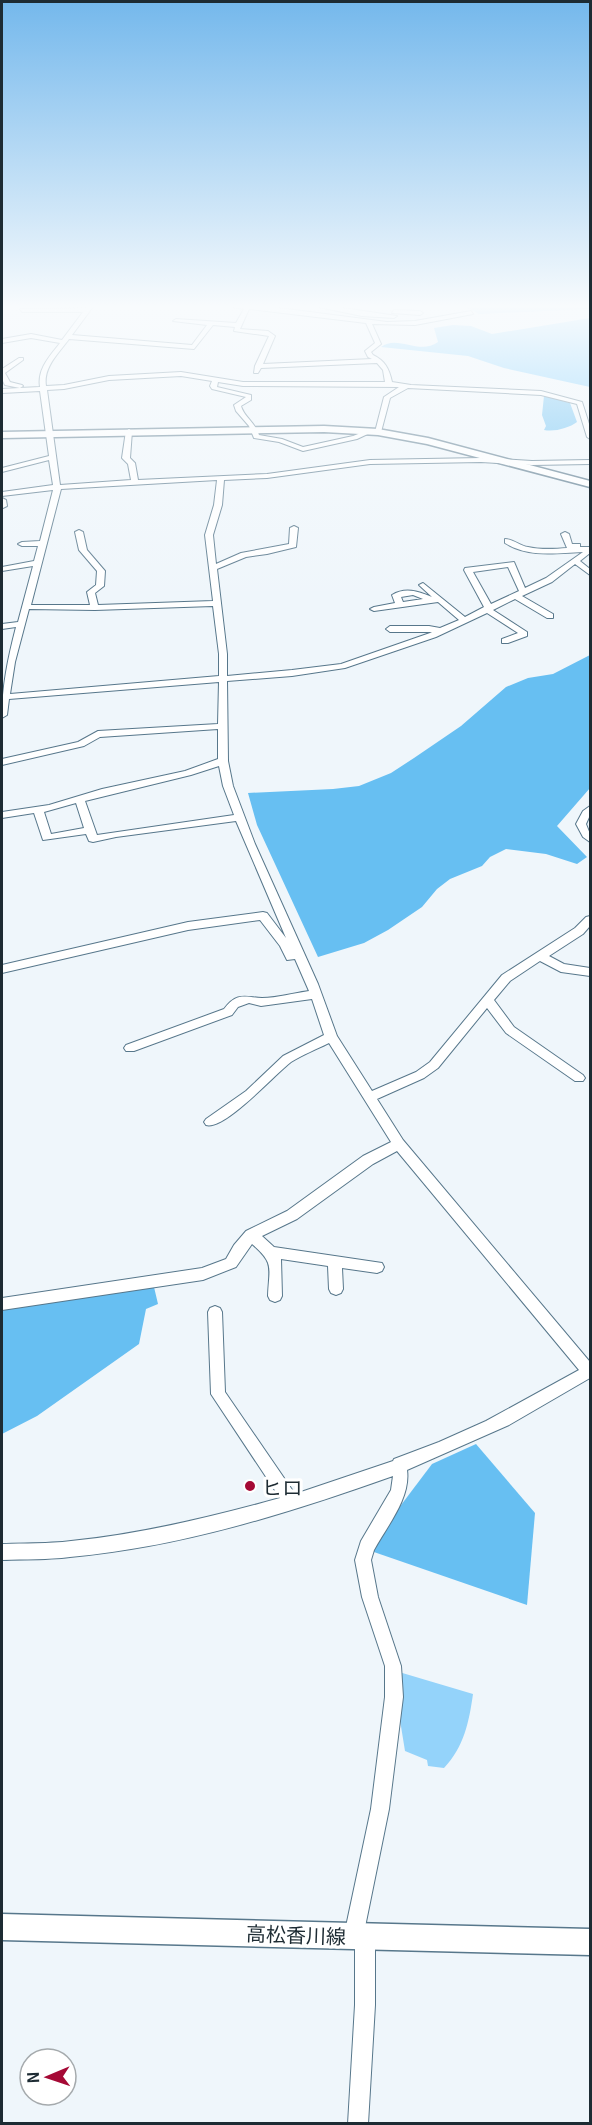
<svg xmlns="http://www.w3.org/2000/svg" width="592" height="2125" font-family="Georgia,'Noto Sans JP',serif">
	<style>
		.green { fill: #94d3fa }
		.forest { fill: #71c9fd }
		.water { fill: #67bff2 }
		.lines { fill: none; stroke-linecap: round; stroke-linejoin: round }
		.minor-casing { stroke: #57778b; stroke-width: 2 }
		.secondary-casing { stroke: #57778b; stroke-width: 3 }
		.minor { fill: #fff; fill-rule: evenodd }
		.secondary { fill: #fff; fill-rule: evenodd }
		.poi-dot { fill: #a50935; stroke: #fff; stroke-width: 2 }
		.labels { text-anchor: middle; dominant-baseline: central; stroke-width: 6; stroke-linejoin: round; paint-order: stroke }
		.near-poi-label { font-size: 20px; fill: #1d2b33; stroke: #fff; text-anchor: start }
		.near-street-label { font-size: 20px; fill: #1d2b33; stroke: #fff }
	</style>
	<rect width="100%" height="100%" fill="#eff6fb"/>
	<!-- green -->
	<path class="green" d="M 399,1672 L 473,1694 C 469,1722 464,1747 444,1768 L 428,1766 L 427,1760 L 405,1751 L 399,1714 Z"/>
	<!-- forest -->
	<g class="forest">
		<polygon points="442,304 590,304 590,309 479,314 466,307"/>
		<path d="M 590,318 L 590,387 L 504,368 L 468,356 L 381,347 C 398,334 419,356 438,342 L 434,328 L 453,325 L 471,326 L 492,334 Z"/>
	</g>
	<!-- water -->
	<g class="water">
		<path d="M 544,396 L 570,403 L 577,422 C 569,428 555,432 544,430 L 546,426 L 542,415 Z"/>
		<polygon points="590,655 590,788 557,826 587,857 577,864 546,854 506,849 490,857 482,866 450,879 437,889 422,907 388,930 364,943 318,957 257,825 248,793 333,789 359,786 391,773 414,758 461,726 506,687 528,678 553,674"/>
		<polygon points="154,1287 158,1304 146,1309 139,1344 37,1416 2,1434 2,1308"/>
		<polygon points="476,1444 535,1513 527,1605 371,1551 389,1521 432,1464"/>
	</g>
	<g class="lines">
		<defs>
			<g id="minor">
				<path d="M 89,304 L 95,304 L 72,335 L 192,345 L 207,325 L 173,321 L 176,319 L 236,323 L 244,309 L 217,304 L 248,304 L 387,322 L 415,321 L 471,311 L 473,314 L 415,325 L 372,324 L 381,344 L 371,352 L 373,355 C 385,361 389,368 392,382 L 411,385 L 541,391 L 582,402 L 590,427 L 590,439 L 587,437 L 577,404 L 541,395 L 408,388 L 390,398 L 381,432 L 378,434 L 375,432 L 384,397 L 399,387 L 243,386 L 218,382 L 217,387 L 251,395 L 251,400 L 241,406 C 244,417 255,422 259,435 L 282,439 L 303,447 L 353,436 L 371,429 L 374,431 L 357,439 L 303,451 L 279,442 L 254,438 L 249,426 L 236,411 L 234,405 L 246,397 L 212,389 L 210,386 L 212,381 L 181,376 L 109,380 L 64,389 L 47,390 L 60,485 L 131,480 L 128,464 L 122,458 L 126,431 L 129,429 L 132,431 L 130,458 L 135,463 L 138,480 L 267,474 L 370,460 L 481,458 L 532,461 L 590,460 L 590,464 L 532,465 L 481,462 L 370,464 L 267,478 L 224,480 L 222,505 L 213,535 L 216,564 L 241,553 L 289,544 L 290,528 L 294,526 L 298,528 L 296,547 L 267,554 L 246,557 L 217,569 L 227,654 L 227,676 L 292,670 L 341,664 L 430,633 L 432,632 L 390,632 L 386,629 L 390,626 L 429,626 L 440,628 L 459,620 L 438,602 L 374,611 L 370,609 L 374,607 L 395,603 L 392,595 C 405,587 418,591 432,597 L 419,585 L 423,583 L 465,617 L 484,607 L 464,570 L 465,568 L 514,562 L 525,588 L 546,578 L 583,552 C 556,553 529,558 505,543 L 505,539 C 513,539 520,546 528,547 C 541,550 555,549 567,548 L 561,534 L 565,532 L 569,534 L 572,544 L 580,544 L 580,547 L 590,547 L 590,553 L 580,561 L 590,569 L 590,575 L 575,564 L 552,582 L 522,596 L 553,614 L 553,618 L 547,618 L 515,599 L 493,610 L 527,632 L 527,636 L 508,643 L 502,643 L 502,639 L 518,633 L 487,613 L 436,637 L 345,668 L 292,676 L 227,681 L 228,761 L 233,786 L 255,844 L 318,984 L 337,1036 L 372,1091 L 416,1072 L 430,1062 L 502,975 L 575,928 L 586,917 L 590,916 L 590,926 L 583,934 L 549,956 L 564,964 L 590,968 L 590,976 L 561,972 L 540,961 L 510,981 L 494,1000 L 514,1027 L 583,1075 L 585,1078 L 583,1081 L 575,1081 L 506,1033 L 487,1008 L 438,1068 L 424,1078 L 377,1099 L 403,1140 L 590,1362 L 590,1378 L 509,1425 L 407,1470 C 411,1498 387,1526 374,1550 L 371,1560 L 378,1597 L 401,1666 L 403,1697 L 389,1809 L 365,1927 L 372,1929 L 375,1936 L 375,2005 L 368,2124 L 348,2124 L 355,2005 L 355,1945 L 347,1943 L 344,1936 L 371,1809 L 385,1697 L 385,1666 L 362,1597 L 355,1560 L 361,1541 L 391,1490 L 393,1476 C 289,1513 181,1547 70,1557 C 48,1560 25,1559 2,1560 L 2,1544 C 25,1543 48,1544 71,1541 C 142,1534 212,1517 280,1498 L 211,1394 L 208,1312 L 210,1308 L 215,1306 L 220,1308 L 222,1312 L 225,1392 L 295,1494 L 393,1461 L 394,1459 L 439,1442 L 486,1421 L 579,1370 L 397,1151 L 373,1164 L 297,1219 L 262,1236 L 274,1247 L 382,1263 L 384,1267 L 382,1271 L 377,1273 L 342,1268 L 343,1289 L 341,1293 L 336,1295 L 331,1293 L 329,1289 L 328,1266 L 281,1259 L 282,1296 L 280,1300 L 275,1302 L 270,1300 L 268,1296 C 269,1267 275,1264 252,1244 L 236,1267 L 203,1280 L 2,1310 L 2,1298 L 202,1268 L 226,1259 L 234,1245 L 246,1231 L 287,1211 L 363,1156 L 391,1142 L 329,1043 C 317,1049 302,1055 291,1062 C 275,1074 224,1131 206,1125 L 204,1122 L 206,1119 L 246,1091 L 283,1056 L 324,1035 L 312,999 L 261,1006 L 249,1003 L 238,1007 L 232,1015 L 134,1051 L 126,1051 L 124,1048 L 126,1045 L 224,1009 C 237,992 244,997 262,998 C 277,998 294,993 309,991 L 295,959 L 287,960 L 280,946 L 260,920 L 188,930 L 2,973 L 2,965 L 188,922 L 263,912 L 267,913 L 286,938 L 236,821 L 116,837 L 93,842 L 89,841 L 86,834 L 43,840 L 34,813 L 2,818 L 2,812 L 49,805 L 102,789 L 185,771 L 218,759 L 218,729 L 100,737 L 84,746 L 2,765 L 2,759 L 78,742 L 98,731 L 218,724 L 219,682 L 9,699 L 7,715 L 2,718 C 2,686 8,658 16,627 L 2,629 L 2,624 L 18,622 L 33,566 L 2,571 L 2,567 L 34,561 L 38,546 L 22,546 L 18,544 L 22,542 L 40,541 L 53,490 L 2,496 L 2,492 L 53,485 L 49,460 L 2,472 L 2,468 L 49,456 L 40,391 L 2,393 L 2,389 L 20,388 L 5,385 L 2,379 L 2,369 L 19,358 L 23,358 L 23,360 L 5,373 L 10,382 L 22,385 L 23,386 L 20,388 L 40,387 C 37,369 50,356 60,343 L 31,338 L 2,343 L 2,339 L 31,334 L 62,340 L 83,312 L 22,312 L 20,309 L 86,308 ZM 249,309 L 366,323 L 375,343 L 365,351 L 368,357 L 372,359 L 263,364 L 275,336 L 268,331 L 240,329 ZM 213,325 L 235,327 L 234,331 L 269,336 L 255,366 L 254,373 L 258,373 L 261,368 L 377,363 L 383,370 L 385,382 L 243,382 L 181,372 L 109,376 L 64,385 L 46,386 C 43,367 59,353 69,339 L 194,349 ZM 217,480 L 214,505 L 205,535 L 213,601 L 98,605 L 95,593 L 104,586 L 105,571 L 87,550 L 83,532 L 79,530 L 75,532 L 79,550 L 97,571 L 96,585 L 87,592 L 90,605 L 31,605 L 61,489 ZM 508,567 L 519,591 L 491,604 L 473,572 ZM 413,595 L 423,599 L 403,602 L 401,597 ZM 213,606 L 219,654 L 219,676 L 10,694 L 15,662 L 29,609 L 95,610 ZM 219,766 L 223,786 L 234,815 L 97,835 L 85,801 L 191,775 ZM 76,803 L 84,828 L 51,834 L 44,812 Z"/>
				<polygon points="304,304 316,304 397,316 394,318 362,316"/>
				<polygon points="394,310 420,311 423,313 420,315 392,313"/>
				<polygon points="2,498 6,500 7,506 3,508"/>
				<polygon points="590,806 590,815 586,824 590,834 590,842 583,837 576,824 583,811"/>
			</g>
			<g id="secondary">
				<polygon points="324,426 378,429 428,438 590,481 590,487 427,444 378,435 324,432 2,438 2,432"/>
				<polygon points="2,1914 590,1929 590,1955 2,1940"/>
			</g>
		</defs>
		<!-- minor casing -->
		<use href="#minor" class="minor-casing"/>
		<!-- secondary casing -->
		<use href="#secondary" class="secondary-casing"/>
		<!-- minor -->
		<use href="#minor" class="minor"/>
		<!-- secondary -->
		<use href="#secondary" class="secondary"/>
	</g>
	<!-- sky -->
	<linearGradient id="sky" x2="0" y2="1"><stop stop-color="#74b8ec"/><stop offset="0.51" stop-color="#f8fbfd"/><stop offset="1" stop-color="#f8fbfd" stop-opacity="0"/></linearGradient>
	<rect width="592" height="601" fill="url(#sky)"/>
	<!-- markers -->
	<circle class="poi-dot" cx="250" cy="1486" r="6"/>
	<g class="labels">
		<!-- near-poi labels -->
		<g class="near-poi-label">
			<text x="262" y="1486">ヒロ</text>
		</g>
		<!-- near-street labels -->
		<g class="near-street-label">
			<text transform="translate(296 1934) rotate(2)">高松香川線</text>
		</g>
	</g>
	<!-- border -->
	<rect width="592" height="2125" fill="none" stroke="#1d2b33" stroke-width="6"/>
	<!-- north arrow -->
	<g transform="translate(48 2077) rotate(268)"><circle r="28" fill="#ffffff" stroke="#a5aaad" stroke-width="1.5"/>
	<path d="M0-4.5L10 22L0 15L-10 22Z" fill="#a50935"/>
	<text y="-9" font-size="16" font-weight="bold" text-anchor="middle" fill="#1d2b33">N</text>
	</g>
</svg>
